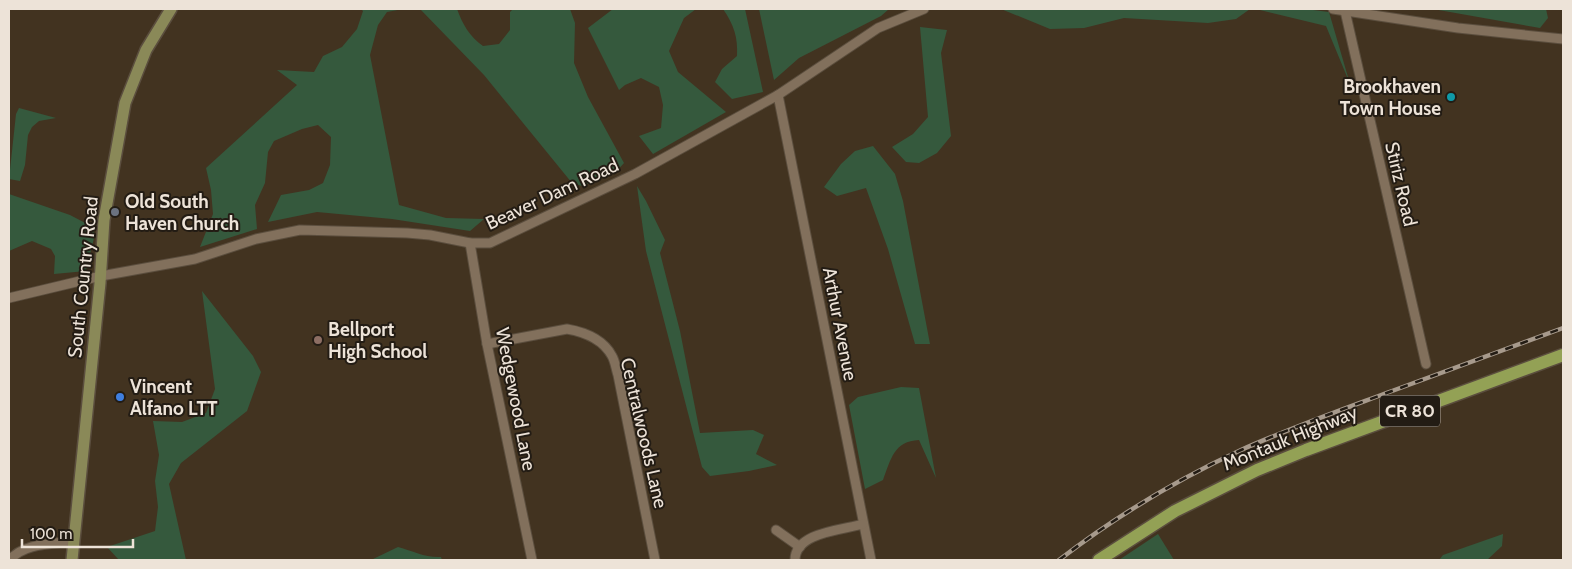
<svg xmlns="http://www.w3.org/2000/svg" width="1572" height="569" font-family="Cabin,sans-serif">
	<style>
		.green { fill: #35593d }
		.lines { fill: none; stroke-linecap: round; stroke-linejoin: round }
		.minor-casing { stroke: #5b4e3e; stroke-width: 11 }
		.secondary-casing { stroke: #5b4e3e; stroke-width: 14 }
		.primary-casing { stroke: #5b4e3e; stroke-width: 15 }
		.minor { stroke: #82705c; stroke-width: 9 }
		.secondary { stroke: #8a8958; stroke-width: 11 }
		.primary { stroke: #93a155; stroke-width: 12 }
		.rail-casing { stroke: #a79a8c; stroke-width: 4.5 }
		.rail { stroke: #231c14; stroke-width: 2.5; stroke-dasharray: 8; stroke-linecap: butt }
		.culture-dot { fill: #0f9aa8; stroke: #231c14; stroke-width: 2 }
		.worship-dot { fill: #6b7280; stroke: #231c14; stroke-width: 2 }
		.education-dot { fill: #8d6e63; stroke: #231c14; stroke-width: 2 }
		.shop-dot { fill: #3f7fe0; stroke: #231c14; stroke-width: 2 }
		.labels { text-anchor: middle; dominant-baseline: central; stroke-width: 4; stroke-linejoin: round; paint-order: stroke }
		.shield { fill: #231c14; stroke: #b0a79d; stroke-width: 1 }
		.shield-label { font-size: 18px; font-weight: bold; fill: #ede3d8 }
		.poi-label { font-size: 19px; font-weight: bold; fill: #ede3d8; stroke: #231c14; text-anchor: start }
		.street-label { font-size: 19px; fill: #ede3d8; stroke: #231c14 }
	</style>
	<rect width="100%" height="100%" fill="#423320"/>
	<!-- green -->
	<g class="green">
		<polygon points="361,9 403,9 387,12 378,25 370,55 399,205 446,218 484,219 470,231 392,219 317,212 268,222 281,195 309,190 323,183 330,165 331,137 318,125 302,129 274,141 268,152 265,183 255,205 257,229 200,247 213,214 211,190 206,168 297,85 277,70 314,72 323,56 342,47 357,29 363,11"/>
		<path d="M 420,9 L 457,9 C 463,25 469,36 483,46 L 499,44 L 510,30 L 510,12 L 513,9 L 570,9 L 575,23 L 574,63 L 588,97 L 624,163 L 615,173 L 582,186 L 572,183 L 484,75 Z"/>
		<polygon points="613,9 696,9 684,18 669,51 678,72 726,112 653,154 639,136 661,128 663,105 659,87 641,78 625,85 619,90 588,28"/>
		<path d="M 723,9 L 745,9 L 763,92 L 732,99 L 715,82 L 722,69 L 737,56 C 738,37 734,25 723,9 Z"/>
		<polygon points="759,9 889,9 881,16 799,58 774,80"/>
		<polygon points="1001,9 1250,9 1236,19 1208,23 1124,18 1084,28 1050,29"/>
		<polygon points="1256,9 1305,9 1329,12 1350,84 1326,26"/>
		<polygon points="1433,9 1546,9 1548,18 1540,28"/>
		<polygon points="920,27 947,30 941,53 951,136 937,153 919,163 906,162 892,147 913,134 928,117"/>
		<polygon points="19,108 56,118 39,121 32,127 28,135 25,165 20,181 9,179 16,114"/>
		<polygon points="873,146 895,174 903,201 930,344 915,344 888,249 866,188 837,196 824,187 841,164 855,151"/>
		<polygon points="637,186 646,201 665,240 660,253 680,331 700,433 753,430 764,435 756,454 777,465 749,471 710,476 702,467 646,251"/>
		<polygon points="9,194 70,215 91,226 95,234 86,271 54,274 55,256 51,249 32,241 9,251"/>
		<polygon points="202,291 253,356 261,372 247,411 181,463 169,484 186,560 119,560 107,547 155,531 158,507 155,481 159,455 153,421 182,422 206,413 215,389"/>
		<path d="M 901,387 L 919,388 L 936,478 L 919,440 C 894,441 891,459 883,480 L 865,489 L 849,405 L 858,397 Z"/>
		<polygon points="1158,534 1174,560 1119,560"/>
		<polygon points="1503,534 1502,546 1487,560 1439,560 1443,555"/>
		<path d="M 398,547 C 413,551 426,558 441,557 L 442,560 L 371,560 Z"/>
	</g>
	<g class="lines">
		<defs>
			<g id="minor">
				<polyline points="1333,9 1458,28 1563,39"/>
				<polyline points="1345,11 1426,364"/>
				<polyline points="778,95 871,560"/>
				<polyline points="470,243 487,344 532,560"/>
				<polyline points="9,298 101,276 195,259 256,239 300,230 407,233 430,235 470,243 490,243 635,174 778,95 878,28 924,9"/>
				<path d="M 487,344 L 567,329 C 584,332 603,339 612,356 C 615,361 616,369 618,375 L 655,560"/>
				<polyline points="776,530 800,547"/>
				<path d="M 10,560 C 23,543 53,544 73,541"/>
				<path d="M 795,560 C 795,532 843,530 863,524"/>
			</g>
			<polyline id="secondary" points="72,560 100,283 104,220 125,103 146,50 171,9"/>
			<polyline id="primary" points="1099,560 1175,511 1257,470 1306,450 1563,355"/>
		</defs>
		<!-- minor casing -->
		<use href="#minor" class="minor-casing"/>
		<!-- secondary casing -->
		<use href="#secondary" class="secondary-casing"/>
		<!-- primary casing -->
		<use href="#primary" class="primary-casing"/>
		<!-- minor -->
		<use href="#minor" class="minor"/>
		<!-- secondary -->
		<use href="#secondary" class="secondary"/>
		<!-- primary -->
		<use href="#primary" class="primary"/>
		<defs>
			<path id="rail" d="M 1059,560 C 1115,517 1176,480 1241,450 C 1290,428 1341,410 1392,391 C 1449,370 1506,349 1563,328"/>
		</defs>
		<!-- rail casing -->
		<use href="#rail" class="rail-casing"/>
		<!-- rail -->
		<use href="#rail" class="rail"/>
	</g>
	<!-- markers -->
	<circle class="culture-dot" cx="1451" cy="97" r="5"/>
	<circle class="worship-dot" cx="115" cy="212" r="5"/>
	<circle class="education-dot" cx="318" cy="340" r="5"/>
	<circle class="shop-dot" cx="120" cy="397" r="5"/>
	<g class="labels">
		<!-- shield labels -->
		<rect class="shield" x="1380" y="395.5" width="60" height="31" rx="4"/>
		<g class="shield-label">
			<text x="1410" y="411">CR 80</text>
		</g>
		<!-- poi labels -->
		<g class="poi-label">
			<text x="1441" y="86" text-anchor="end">Brookhaven<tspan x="1441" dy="22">Town House</tspan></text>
			<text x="125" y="201">Old South<tspan x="125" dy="22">Haven Church</tspan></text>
			<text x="328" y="329">Bellport<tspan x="328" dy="22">High School</tspan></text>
			<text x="130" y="386">Vincent<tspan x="130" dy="22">Alfano LTT</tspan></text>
		</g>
		<!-- street labels -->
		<g class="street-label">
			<text transform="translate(1401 184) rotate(77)">Stiriz Road</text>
			<text transform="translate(552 194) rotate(-25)">Beaver Dam Road</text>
			<text transform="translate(83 277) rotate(-84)">South Country Road</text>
			<text transform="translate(840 324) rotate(79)">Arthur Avenue</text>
			<text transform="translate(516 399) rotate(79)">Wedgewood Lane</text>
			<text transform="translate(644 433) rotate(77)">Centralwoods Lane</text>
			<text transform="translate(1290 438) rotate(-22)">Montauk Highway</text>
		</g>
	</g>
	<!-- border -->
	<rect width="1572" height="569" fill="none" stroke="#ede3d8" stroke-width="20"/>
	<!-- scale -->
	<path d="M22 539v8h111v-8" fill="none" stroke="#ede3d8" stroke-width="2.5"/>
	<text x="30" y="539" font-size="15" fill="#ede3d8" stroke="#231c14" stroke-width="4" paint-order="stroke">100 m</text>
</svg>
